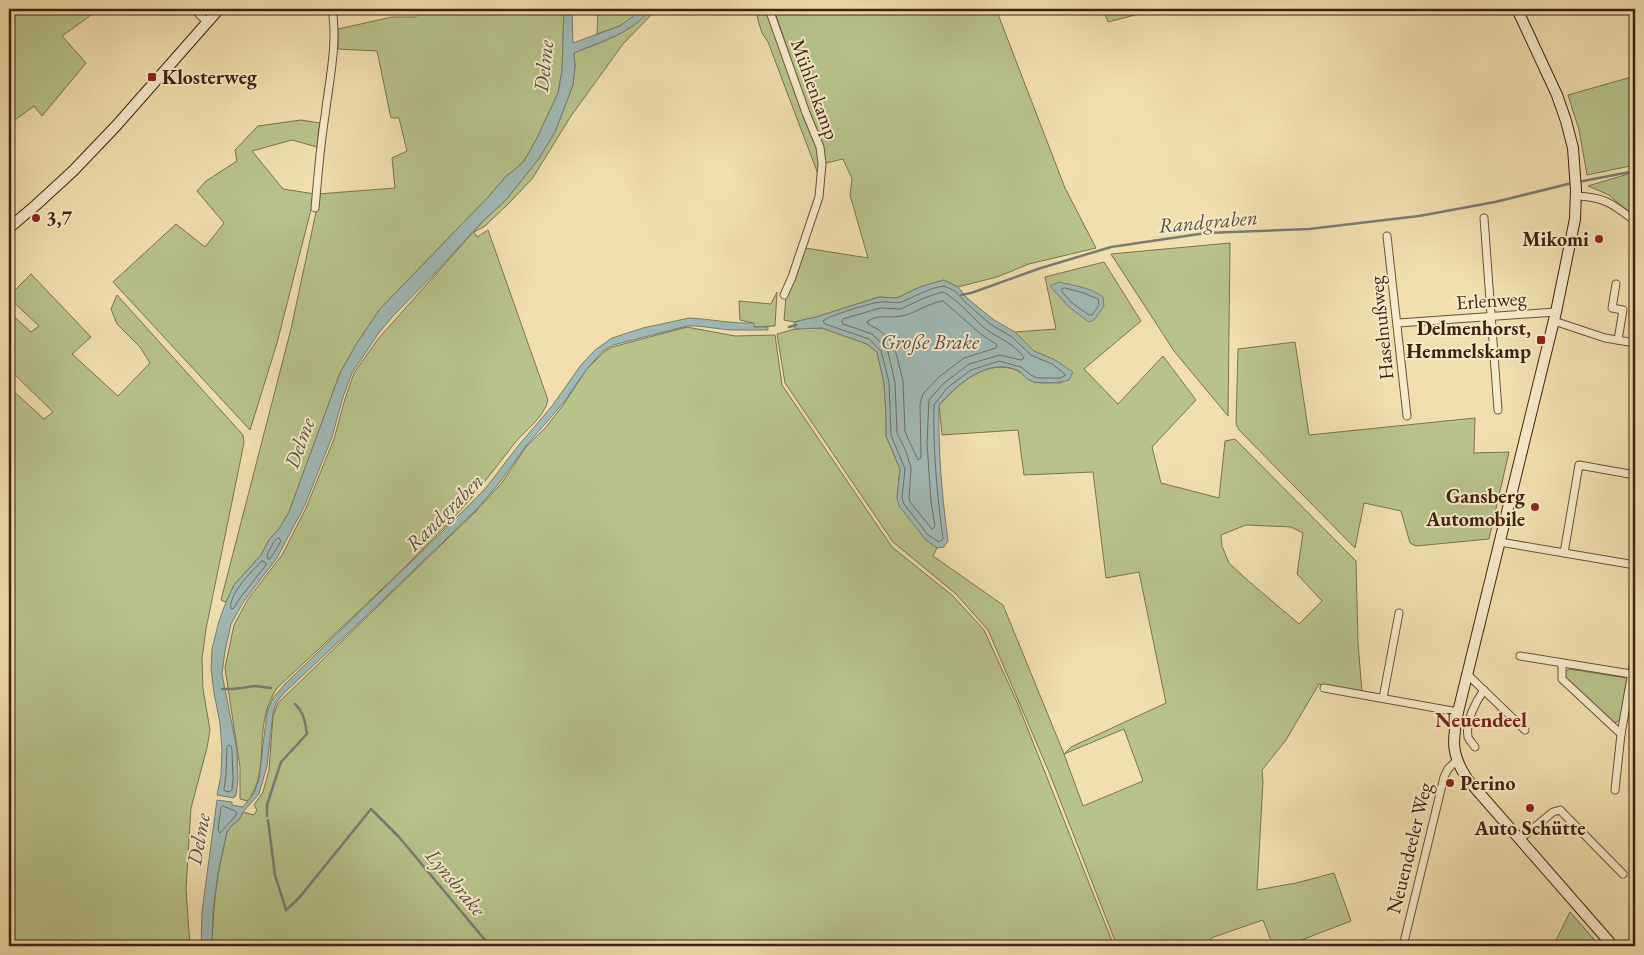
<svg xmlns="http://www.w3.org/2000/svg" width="1644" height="955" font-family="'EB Garamond',serif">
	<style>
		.green { fill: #b8c38b; stroke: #7c724e; fill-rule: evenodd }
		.water { fill: #9fbab6; stroke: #797c74 }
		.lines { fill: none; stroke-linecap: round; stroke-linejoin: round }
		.shore { stroke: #706d63; stroke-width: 1 }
		.stream { stroke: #797c74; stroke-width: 2.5 }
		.street-casing { stroke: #6d5038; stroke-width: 9 }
		.secondary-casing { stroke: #412010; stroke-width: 12 }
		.street { stroke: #f6ebca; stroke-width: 7 }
		.secondary { stroke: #f6ebca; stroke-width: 10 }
		.poi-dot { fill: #8f2418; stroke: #f6ebca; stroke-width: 2 }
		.labels { text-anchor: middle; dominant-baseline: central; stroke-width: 4; stroke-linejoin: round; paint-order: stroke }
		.poi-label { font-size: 20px; font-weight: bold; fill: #412010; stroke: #f6ebca; text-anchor: start }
		.street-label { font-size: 20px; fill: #412010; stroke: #f6ebca }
		.water-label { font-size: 21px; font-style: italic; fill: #5d4e42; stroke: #f6ebca }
		.neighbourhood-label { font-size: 21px; font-weight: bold; fill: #7a1f14; stroke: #f6ebca }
	</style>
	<rect width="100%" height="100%" fill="#f1e0ae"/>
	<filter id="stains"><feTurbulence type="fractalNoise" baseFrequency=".004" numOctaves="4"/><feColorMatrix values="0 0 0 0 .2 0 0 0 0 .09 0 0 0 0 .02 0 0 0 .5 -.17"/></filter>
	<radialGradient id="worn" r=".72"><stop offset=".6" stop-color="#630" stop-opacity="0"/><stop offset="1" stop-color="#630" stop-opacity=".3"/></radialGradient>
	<!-- green -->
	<g class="green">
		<polygon points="9,9 98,9 86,19 62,36 86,63 42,116 34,106 15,120 9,113"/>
		<polygon points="416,9 564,9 562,71 558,93 537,138 524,161 512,172 507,175 490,195 380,309 357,343 340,373 289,512 279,529 269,540 261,555 234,585 226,602 221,600 291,329 318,203 318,194 395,188 392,158 407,151 399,118 391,118 377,51 338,49 338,29 392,17 416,17"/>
		<path d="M 598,9 L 641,9 C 632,23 612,29 597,34 Z"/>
		<path d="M 650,9 L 657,9 L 623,44 L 571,116 L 532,179 L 509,203 L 485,226 L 474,232 L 477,237 L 488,230 L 548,400 C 544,418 525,430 514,444 C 493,471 472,499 448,524 C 393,580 335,634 277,688 C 272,696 268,704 266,713 C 258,743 267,774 248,801 L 240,799 L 240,767 L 225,668 L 234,625 L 248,599 L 282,555 L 306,508 L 334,439 L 345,399 L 354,373 L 378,339 L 483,221 L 506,200 L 540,157 L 555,132 L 573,85 L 575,66 L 574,53 C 600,42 633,33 650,9 Z"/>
		<polygon points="764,9 766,9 816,143 820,166 818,174 768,42 762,33 756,13"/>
		<polygon points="774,9 996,9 1065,188 1096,248 1029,264 997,277 958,287 944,280 920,287 897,298 879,297 816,317 794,322 784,320 786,297 805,248 868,258 850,195 852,179 843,159 826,163"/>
		<polygon points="1103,9 1158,9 1108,22"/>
		<polygon points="1635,76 1635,165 1587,175 1579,130 1568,95"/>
		<polygon points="301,120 320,123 317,147 292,140 252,151 283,189 315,194 277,343 250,430 113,282 176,224 205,247 224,223 197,191 206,181 237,161 235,150 258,126"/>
		<polygon points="1635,172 1635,217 1609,195 1588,186"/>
		<polygon points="1230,243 1228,416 1174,351 1111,254"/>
		<path d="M 1104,262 L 1141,321 L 1084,369 L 1118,404 L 1163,356 L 1196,400 L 1152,447 L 1161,483 L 1219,498 L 1225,441 L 1235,439 L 1356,561 L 1358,643 L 1362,692 L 1319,684 L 1286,740 L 1262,770 L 1263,781 L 1257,890 L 1296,883 L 1334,873 L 1351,921 L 1286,946 L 1273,946 L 1263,920 L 1211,938 L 1214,946 L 1117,946 L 1049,772 L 988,630 L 956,594 L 893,542 L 785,383 L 777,334 L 795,329 L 822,328 L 867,344 L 877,352 L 884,383 L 886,413 L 886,436 L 900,469 L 897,498 L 925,539 L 937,548 L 933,556 L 1003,605 L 1064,754 L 1071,747 L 1166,703 L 1139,572 L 1106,578 L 1093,472 L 1024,475 L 1018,430 L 942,435 L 939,405 C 958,384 988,357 1018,371 C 1024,374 1027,380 1034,382 C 1042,384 1052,382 1061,383 L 1055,360 L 1034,351 L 1015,332 L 1056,329 L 1045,277 ZM 1246,525 L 1291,527 L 1303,533 L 1297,574 L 1322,601 L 1299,624 L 1245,578 L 1229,563 L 1222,546 L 1221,535 ZM 1124,729 L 1143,781 L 1083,806 L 1064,754 Z"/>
		<polygon points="31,274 91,337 72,354 118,396 150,363 140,347 117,324 111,309 117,295 243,435 244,443 206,629 202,659 203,689 210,730 207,748 191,808 186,889 190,946 9,946 9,387 44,419 53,412 9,369 13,362 9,358 9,314 10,313 31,332 39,326 9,298 9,296"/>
		<polygon points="777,292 775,326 754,327 753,323 740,320 739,301 771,304"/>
		<path d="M 687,327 L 735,336 L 775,335 L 782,385 L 892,547 L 953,596 L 984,630 L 1017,702 L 1114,946 L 212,946 C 213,916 215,886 222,856 C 224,849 224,840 227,833 C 230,824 238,823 243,812 L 254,815 L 257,810 L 254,805 L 263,792 L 269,770 L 273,716 L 278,703 L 476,511 L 501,484 L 526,447 L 545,428 L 564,404 L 586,370 L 604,352 L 612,347 Z"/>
		<polygon points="1295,342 1309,435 1475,418 1474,453 1509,452 1489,539 1416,546 1410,543 1401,511 1364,503 1355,548 1239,430 1236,424 1238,349"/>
		<polygon points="1569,669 1627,678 1620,719 1617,722 1613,723 1565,678 1565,672"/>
		<polygon points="1570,912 1600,946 1553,946"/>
	</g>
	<!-- water -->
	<g class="water">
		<path d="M 564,9 L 572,9 L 573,43 L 620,26 L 643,9 L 650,9 C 633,33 600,42 574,53 L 575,66 L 573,85 L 555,132 L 540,157 L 506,200 L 483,221 L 433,275 L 393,316 L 378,334 L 352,373 L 343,397 L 332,437 L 305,505 L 277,558 L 244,601 L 231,624 L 225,651 L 222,674 L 237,750 L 238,779 L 236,796 L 234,796 L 234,798 L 217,795 L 221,775 L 222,750 L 220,723 L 214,693 L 211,668 L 212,649 L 219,621 L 226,602 L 234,585 L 261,555 L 269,540 L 279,529 L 289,512 L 340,373 L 357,343 L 380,309 L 490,195 L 507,175 L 512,172 L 524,161 L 537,138 L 558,93 L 562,71 Z"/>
		<path d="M 944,280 L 958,287 L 967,298 L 994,320 L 1015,332 L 1034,351 L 1055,360 L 1073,372 L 1069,380 C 1062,383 1038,384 1031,381 C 1026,379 1023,374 1019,371 C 989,356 957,384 939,405 C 938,451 942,496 948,541 L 944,547 L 937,548 L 925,539 L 899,506 L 897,498 L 900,469 L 886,436 L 886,413 L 884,383 L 877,352 L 867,344 L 822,328 L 795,329 L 794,322 L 816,317 L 879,297 L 897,298 L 920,287 Z"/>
		<path d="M 1059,282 C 1074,286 1090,287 1103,297 L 1104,306 L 1094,320 L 1089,322 L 1069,307 L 1050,286 Z"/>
		<path d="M 689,318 C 711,319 733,324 754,323 L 754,327 L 768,327 L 768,330 L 730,330 L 697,326 L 687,326 L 613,345 L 603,351 L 586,370 L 564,402 L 526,446 L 497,486 L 475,511 L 363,619 L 284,693 L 276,703 L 273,713 L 267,766 L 259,794 L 243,812 L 239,820 L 232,825 L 227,832 L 218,873 L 213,910 L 212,946 L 201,946 L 202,912 L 217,800 L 232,802 L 232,805 L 243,807 L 254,793 L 259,779 L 267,712 L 273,698 L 285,684 L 441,533 L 485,489 L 518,446 L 552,406 L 581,365 L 595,350 L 612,338 L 643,328 Z"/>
	</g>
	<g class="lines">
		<!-- shore -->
		<g class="shore">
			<path d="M 944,286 L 955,291 L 964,301 L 990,324 L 1012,337 L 1031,355 L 1052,364 L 1066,375 L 1060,378 L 1037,378 L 1031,375 L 1021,367 L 999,361 L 971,370 L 947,388 L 934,405 C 933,450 937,494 943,539 L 939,542 L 928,535 L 904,504 L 902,498 L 905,469 L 891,435 L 889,382 L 881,351 L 869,339 L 825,324 L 823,321 C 828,316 873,302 881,302 C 888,301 894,304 901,302 C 915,297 928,288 944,286 Z"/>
			<polygon points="1065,288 1084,293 1098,299 1099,305 1092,315 1089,315 1072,303 1062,292 1062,289"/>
			<path d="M 943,292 C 958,299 973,319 987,330 C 1000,339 1015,344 1024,358 L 1021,360 L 1000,355 L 969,364 L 944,383 L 929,400 L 927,443 L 931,502 L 935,526 L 932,529 L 910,502 L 909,498 L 911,468 L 905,449 L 897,433 L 895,382 L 887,348 L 872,334 L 843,324 L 842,321 L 843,319 L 880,308 L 901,309 L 924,298 Z"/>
			<path d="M 943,301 L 982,335 L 996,344 L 997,346 L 996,348 L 964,358 L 939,377 L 923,394 L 920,404 L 921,458 L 918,460 L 905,432 L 903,381 L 894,345 L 889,339 L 879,330 L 868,324 L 867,322 C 878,313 889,319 902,316 C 916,313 928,303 943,301 Z"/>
			<polygon points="278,538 280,539 281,541 270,559 268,559 267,555 273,543"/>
			<path d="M 262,561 L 265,562 L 266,565 L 240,598 L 234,608 L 231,609 C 228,594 252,571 262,561 Z"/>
			<polygon points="229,745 231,746 232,750 233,779 232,790 229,792 225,791 224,789 226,775 227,747"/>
			<path d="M 223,806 L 235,811 L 237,813 C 236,816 222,831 220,833 L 218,830 L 221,808 Z"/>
		</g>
		<!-- stream -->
		<g class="stream">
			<polyline points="1578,182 1635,171"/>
			<polyline points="961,295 971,293 1041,268 1111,247 1206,233 1309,229 1419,216 1495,202 1572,183"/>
			<polyline points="789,327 796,325"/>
			<polyline points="222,689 234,689 255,686 271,688"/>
			<path d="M 267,816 L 267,805 L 281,762 L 307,734 C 305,721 304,713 295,704"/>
			<polyline points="268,820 275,875 286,910 299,898 371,809 399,837 490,946"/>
		</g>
		<defs>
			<g id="street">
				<polyline points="194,9 208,23"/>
				<polyline points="769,9 806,113 820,147 822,164 819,197 792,277 784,295"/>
				<path d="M 1576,196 C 1605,197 1613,204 1635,221"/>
				<path d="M 315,208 C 318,177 320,146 325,116 C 329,81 338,44 332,9"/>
				<polyline points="1484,218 1498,410"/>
				<polyline points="1387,236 1407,416"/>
				<polyline points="1616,284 1612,308 1623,310 1618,340"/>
				<polyline points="1554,321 1605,338 1635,343"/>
				<polyline points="1398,323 1556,312"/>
				<polyline points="1500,542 1635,565"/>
				<polyline points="1564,553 1579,465 1635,475"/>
				<polyline points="1520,656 1631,674"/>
				<polyline points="1562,664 1562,679 1621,734"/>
				<polyline points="1467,674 1525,730"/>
				<polyline points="1324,688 1458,712"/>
				<polyline points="1383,698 1399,613"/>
				<path d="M 1475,747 C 1473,744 1469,740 1468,737 C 1465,722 1476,701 1484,690"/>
				<polyline points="1615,790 1621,734 1635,655"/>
				<polyline points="1520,839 1553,812 1560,810 1623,874"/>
				<polyline points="1403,946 1444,777 1448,769 1456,761"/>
			</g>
			<g id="secondary">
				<path d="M 1517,9 L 1557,95 L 1566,121 L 1573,148 L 1576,190 L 1575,219 L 1556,312 L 1458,712 C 1452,741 1451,755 1468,780 L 1613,946"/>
				<polyline points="9,228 36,205 73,171 116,126 219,9"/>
			</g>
		</defs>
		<!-- street casing -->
		<use href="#street" class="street-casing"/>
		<!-- secondary casing -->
		<use href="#secondary" class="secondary-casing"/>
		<!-- street -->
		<use href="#street" class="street"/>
		<!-- secondary -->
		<use href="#secondary" class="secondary"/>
	</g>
	<!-- markers -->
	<g class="poi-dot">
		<rect x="147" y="72" width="10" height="10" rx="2.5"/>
		<circle cx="36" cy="218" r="5"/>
		<circle cx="1599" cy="239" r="5"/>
		<rect x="1536" y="335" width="10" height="10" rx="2.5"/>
		<circle cx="1535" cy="507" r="5"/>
		<circle cx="1450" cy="783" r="5"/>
		<circle cx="1530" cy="808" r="5"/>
	</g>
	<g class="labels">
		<!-- poi labels -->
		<g class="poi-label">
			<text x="162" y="77">Klosterweg</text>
			<text x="46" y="218">3,7</text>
			<text x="1589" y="239" text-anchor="end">Mikomi</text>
			<text x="1531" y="328" text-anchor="end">Delmenhorst,<tspan x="1531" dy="23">Hemmelskamp</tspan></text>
			<text x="1525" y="496" text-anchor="end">Gansberg<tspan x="1525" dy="23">Automobile</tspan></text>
			<text x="1460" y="783">Perino</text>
			<text x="1530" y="828" text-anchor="middle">Auto Schütte</text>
		</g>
		<!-- street labels -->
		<g class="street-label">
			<text transform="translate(815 89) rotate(70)">Mühlenkamp</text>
			<text transform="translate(1491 300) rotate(-4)">Erlenweg</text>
			<text transform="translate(1381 328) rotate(-96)">Haselnußweg</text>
			<text transform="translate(1409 848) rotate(-76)">Neuendeeler Weg</text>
		</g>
		<!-- water labels -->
		<g class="water-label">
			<text transform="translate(543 66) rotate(-84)">Delme</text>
			<text transform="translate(1208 221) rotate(-5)">Randgraben</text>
			<text x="930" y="341">Große Brake</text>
			<text transform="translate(299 443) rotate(-70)">Delme</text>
			<text transform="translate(444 512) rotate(-45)">Randgraben</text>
			<text transform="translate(198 839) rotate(-80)">Delme</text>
			<text transform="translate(456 882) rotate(50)">Lynsbrake</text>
		</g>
		<!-- neighbourhood labels -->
		<g class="neighbourhood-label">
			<text x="1481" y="719">Neuendeel</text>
		</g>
	</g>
	<!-- margin -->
	<rect width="1644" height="955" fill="none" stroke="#f1e0ae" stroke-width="30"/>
	<rect x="10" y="10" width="1624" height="935" fill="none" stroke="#412010" stroke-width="2.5"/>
	<rect x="15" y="15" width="1614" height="925" fill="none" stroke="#412010"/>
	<rect width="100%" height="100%" filter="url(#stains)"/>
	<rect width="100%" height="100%" fill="url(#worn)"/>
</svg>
